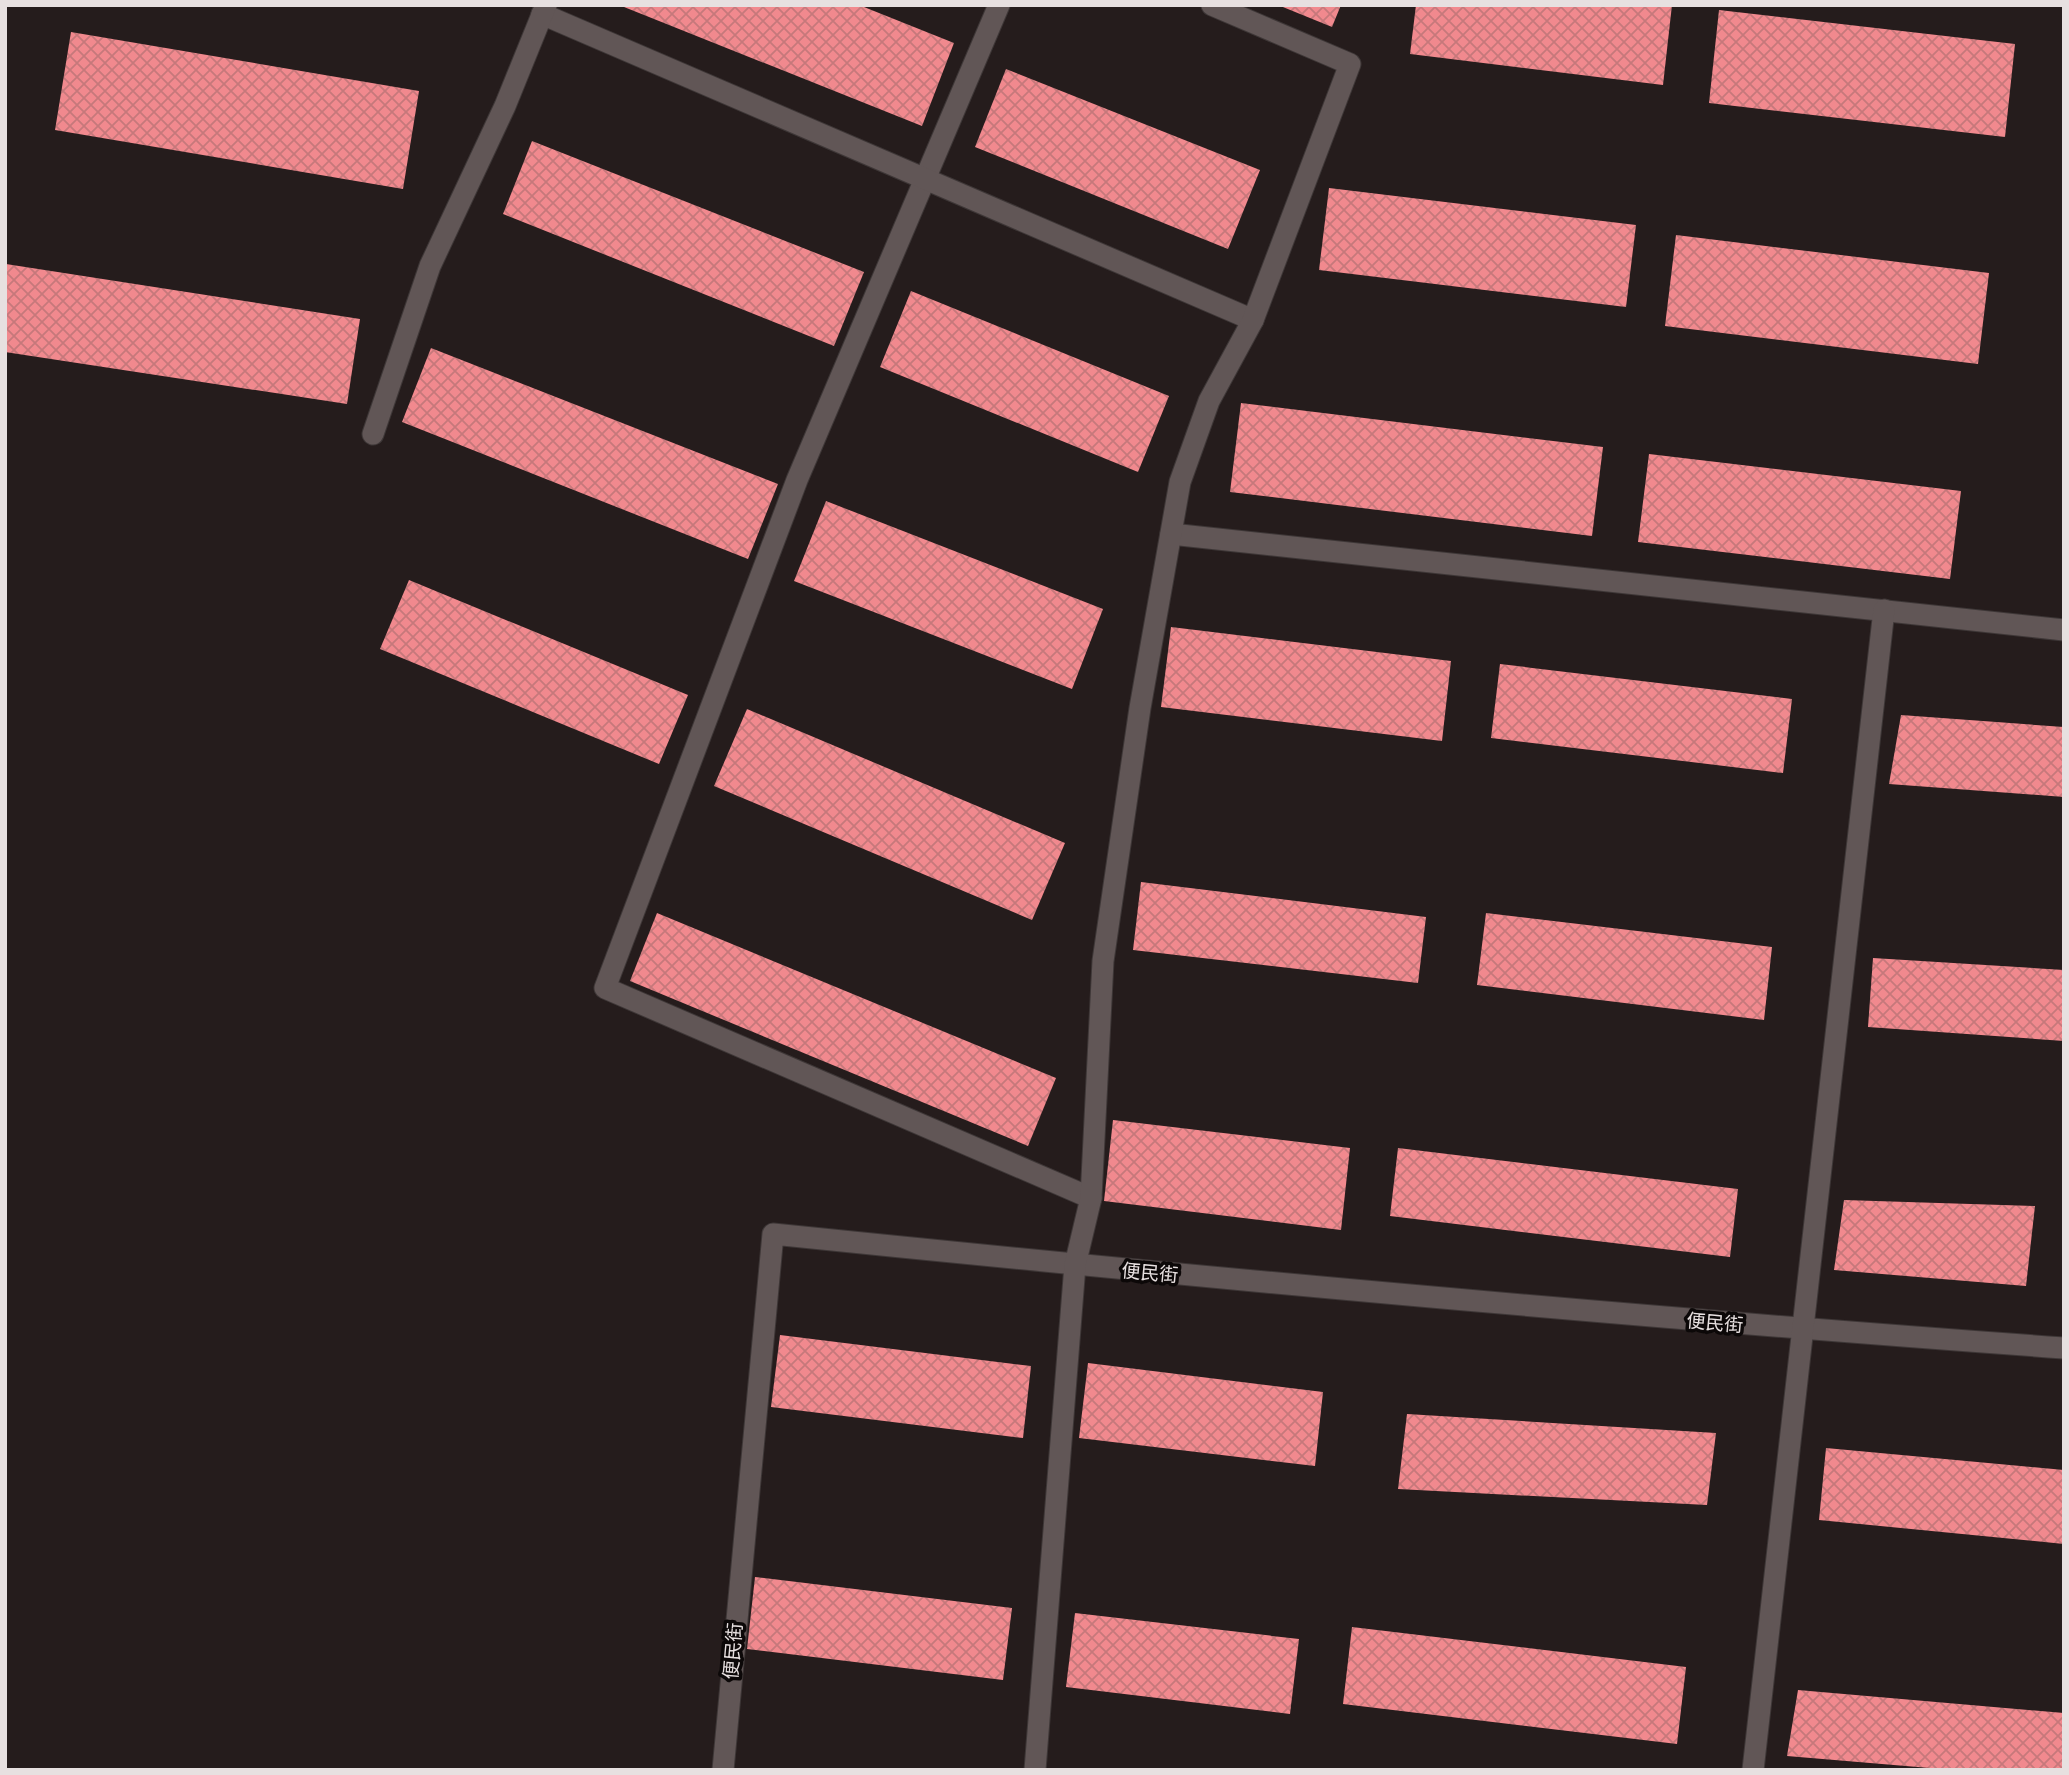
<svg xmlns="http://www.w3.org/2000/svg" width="2069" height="1775" font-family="Lato,'Noto Sans SC',sans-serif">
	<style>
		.building { fill: url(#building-cross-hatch) }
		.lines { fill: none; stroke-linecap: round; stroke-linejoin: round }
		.minor-casing { stroke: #3e3737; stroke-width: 23 }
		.minor { stroke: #615656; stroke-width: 21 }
		.labels { text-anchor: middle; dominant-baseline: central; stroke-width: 7; stroke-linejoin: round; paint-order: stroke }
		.street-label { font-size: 19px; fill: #e7e0e0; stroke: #0c0808 }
	</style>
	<defs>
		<pattern id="building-cross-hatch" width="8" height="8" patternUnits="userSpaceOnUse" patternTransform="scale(1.75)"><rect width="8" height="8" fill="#f1898e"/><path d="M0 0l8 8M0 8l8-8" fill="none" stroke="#c6787b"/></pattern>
	</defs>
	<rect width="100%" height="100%" fill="#251c1c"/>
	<!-- building -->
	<g class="building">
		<polygon points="619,5 859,5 954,43 922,126"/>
		<polygon points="1278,5 1341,5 1332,27"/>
		<polygon points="1416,5 1672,5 1663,85 1410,54"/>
		<polygon points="1719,10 2015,44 2005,137 1709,103"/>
		<polygon points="71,32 419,91 403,189 55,130"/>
		<polygon points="1006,69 1260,170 1228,249 975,147"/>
		<polygon points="532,141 864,272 834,346 503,214"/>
		<polygon points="1329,188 1636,225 1626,307 1319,270"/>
		<polygon points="1676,235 1989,273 1978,364 1665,326"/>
		<polygon points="6,264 360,319 347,404 5,352"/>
		<polygon points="911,291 1169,396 1138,472 880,367"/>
		<polygon points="431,348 778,484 748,559 402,422"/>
		<polygon points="1241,403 1603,447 1592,536 1230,492"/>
		<polygon points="1649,454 1961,491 1950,579 1638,542"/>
		<polygon points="826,501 1103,609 1072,689 794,581"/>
		<polygon points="409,580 688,695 659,764 380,649"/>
		<polygon points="1171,627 1451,661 1442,741 1161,707"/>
		<polygon points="1500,664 1792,699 1783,773 1491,738"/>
		<polygon points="747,709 1065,843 1032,920 714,786"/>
		<polygon points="1901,715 2064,727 2064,797 1889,784"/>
		<polygon points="1141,882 1426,917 1418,983 1133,950"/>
		<polygon points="657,913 1056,1078 1028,1146 630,981"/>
		<polygon points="1486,913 1772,947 1764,1020 1477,985"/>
		<polygon points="1873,958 2064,970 2064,1041 1868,1027"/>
		<polygon points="1113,1120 1350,1148 1341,1230 1104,1201"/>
		<polygon points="1398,1148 1738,1189 1730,1257 1390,1216"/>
		<polygon points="1844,1200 2035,1206 2026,1286 1834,1270"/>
		<polygon points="780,1335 1031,1366 1023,1438 771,1407"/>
		<polygon points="1088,1363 1323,1392 1315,1466 1079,1438"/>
		<polygon points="1407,1414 1716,1433 1707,1505 1398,1489"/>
		<polygon points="1826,1448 2064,1470 2064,1544 1819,1520"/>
		<polygon points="755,1577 1012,1608 1003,1680 747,1649"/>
		<polygon points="1075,1613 1299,1639 1290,1714 1066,1687"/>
		<polygon points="1352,1627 1686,1667 1677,1744 1343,1704"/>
		<polygon points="1798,1690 2064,1713 2063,1770 1953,1770 1787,1756"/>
	</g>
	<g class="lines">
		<defs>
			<g id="minor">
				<polyline points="999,5 797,480 605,988 1091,1198"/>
				<polyline points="542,14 1253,320"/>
				<polyline points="373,434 430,266 505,106 546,5"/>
				<polyline points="1171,534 2064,630"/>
				<path d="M 723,1770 L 773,1234 C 1203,1278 1633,1317 2064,1348"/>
				<polyline points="1035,1770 1075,1265 1091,1198 1103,961 1140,708 1180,482 1209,401 1253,320 1350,64 1212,5"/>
				<polyline points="1753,1770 1884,610"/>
			</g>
		</defs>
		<!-- minor casing -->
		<use href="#minor" class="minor-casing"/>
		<!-- minor -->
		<use href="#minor" class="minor"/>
	</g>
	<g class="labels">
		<!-- street labels -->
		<g class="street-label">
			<text transform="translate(1150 1272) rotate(5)">便民街</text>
			<text transform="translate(1715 1322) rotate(5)">便民街</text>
			<text transform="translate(732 1651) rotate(-85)">便民街</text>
		</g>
	</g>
	<!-- border -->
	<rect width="2069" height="1775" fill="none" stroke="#e7e0e0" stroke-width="14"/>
</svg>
